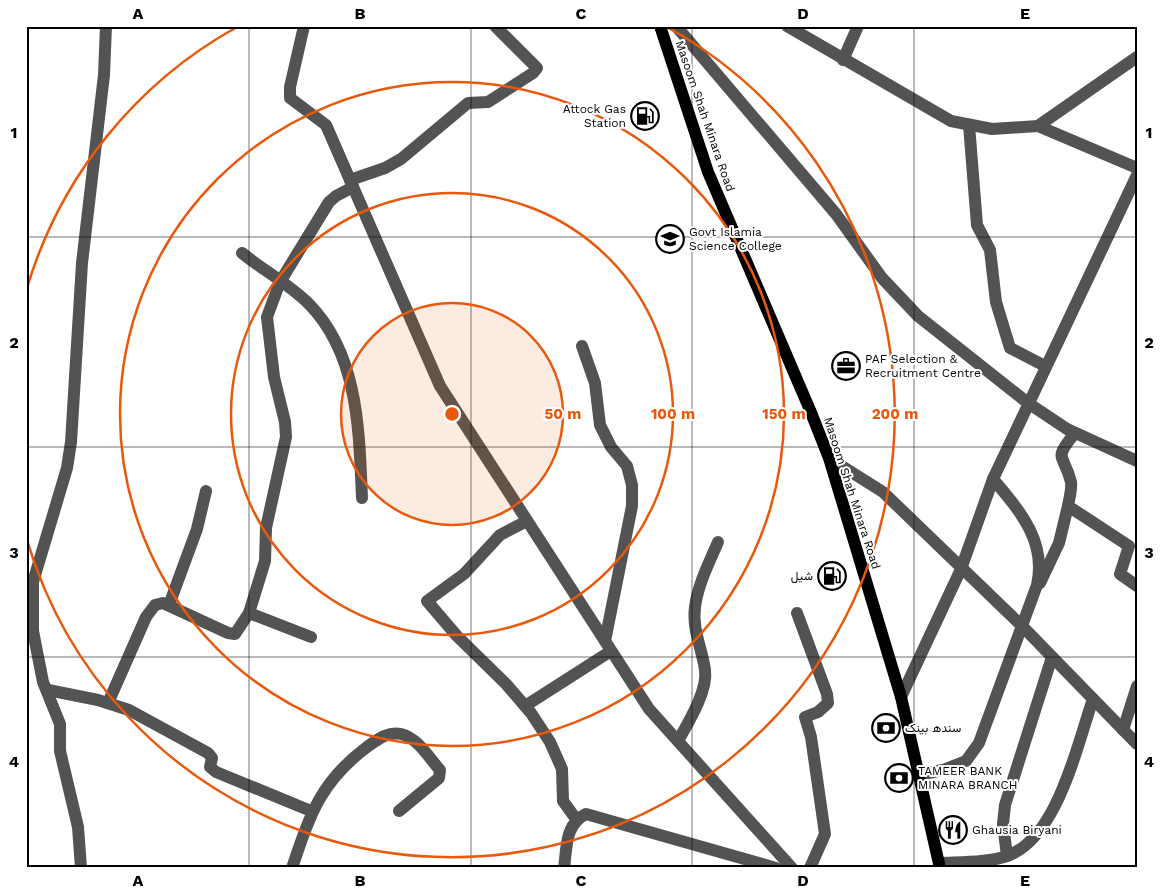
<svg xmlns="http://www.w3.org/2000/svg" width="1163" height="894" font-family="'Work Sans',Vazirmatn,sans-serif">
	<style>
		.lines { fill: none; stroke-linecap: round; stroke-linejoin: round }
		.minor { stroke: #535353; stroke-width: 12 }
		.major { stroke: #000; stroke-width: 12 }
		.grid { fill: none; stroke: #000; stroke-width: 1; stroke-opacity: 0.55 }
		.ring { fill: none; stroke: #e8590c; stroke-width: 2.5 }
		.labels { text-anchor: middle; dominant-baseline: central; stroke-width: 4; stroke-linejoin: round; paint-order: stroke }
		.poi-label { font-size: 12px; fill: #000; stroke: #fff; text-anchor: start }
		.street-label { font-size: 12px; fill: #000; stroke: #fff }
		.centre { fill: #e8590c; stroke: #fff; stroke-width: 2.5 }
		.ring-label { font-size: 15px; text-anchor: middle; font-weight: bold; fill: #e8590c; stroke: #fff; stroke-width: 4; stroke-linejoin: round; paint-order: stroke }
		.neatline { fill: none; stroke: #000; stroke-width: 2 }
		.grid-label { font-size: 16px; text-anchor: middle; font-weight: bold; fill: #000 }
	</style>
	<rect width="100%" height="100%" fill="#fff"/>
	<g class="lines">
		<!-- minor -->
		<g class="minor">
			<polyline points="304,26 290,87 290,98 326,125 440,386 649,709 792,868"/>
			<polyline points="676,26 836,214 882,278 918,316 1028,403 1067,429 1137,461"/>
			<polyline points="787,26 951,121 992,129 1038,126 1137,57"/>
			<polyline points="843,60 858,26"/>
			<polyline points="969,125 977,225 990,250 996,302 1010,348 1045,366"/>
			<polyline points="1038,126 1137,168"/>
			<polyline points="350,180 385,168 401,159 468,103 488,102 533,73 537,68 495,26"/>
			<path d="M 242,253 C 263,270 290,285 309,304 C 359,355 359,432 362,498"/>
			<polyline points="582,346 595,383 600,425 611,447 627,466 632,485 632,506 605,641"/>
			<path d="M 1075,433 C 1052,461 1064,453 1071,482 C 1072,490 1069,499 1068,506 L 1129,546 L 1120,574 L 1137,586"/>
			<polyline points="829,458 883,492 1023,627 1137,744"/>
			<polyline points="527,521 500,535 464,574 427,601 457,636 506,684 531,713 550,742 562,769 563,801 576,819"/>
			<polyline points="1040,583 1059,543 1068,506"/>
			<polyline points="169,605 197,529 206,491"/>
			<polyline points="797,613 827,694 828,703 818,712 805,717 811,737 825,834 810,868"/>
			<polyline points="311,637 249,613 265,561 266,528 286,437 285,422 274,377 267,317 280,282 329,202 336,196 353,187"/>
			<polyline points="48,690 98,700 129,710 208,753 212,758 210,767 216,772 311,811"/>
			<polyline points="901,697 961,569 993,479 1137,175"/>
			<polyline points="108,703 146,617 155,605 163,603 228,633 235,634 249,613"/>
			<polyline points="525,706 611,651"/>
			<polyline points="1123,730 1137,686"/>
			<path d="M 678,741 C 688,723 708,691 705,670 C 702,648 692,630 695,607 C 698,584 709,563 718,542"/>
			<path d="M 918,775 L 943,770 L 966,761 L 979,743 L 1037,585 C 1047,541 1019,510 993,479"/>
			<polyline points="1007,856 1003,824 1005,805 1052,657"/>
			<path d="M 939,863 C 960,862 984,863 1004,857 C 1057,842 1077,745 1093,699"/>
			<polyline points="81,868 78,827 60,751 60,724 43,682 33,631 33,582 67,468 71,442 82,263 104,75 106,26"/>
			<path d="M 292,868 C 310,815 320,782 367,747 C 377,740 388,731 401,734 C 418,738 429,758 440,770 L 439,778 L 399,811"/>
			<path d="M 564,868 C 567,847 565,824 586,814 L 776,868"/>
		</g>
		<!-- major -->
		<polyline class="major" points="660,26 708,172 810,410 829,458 901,697 940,868"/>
	</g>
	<!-- grid -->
	<path class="grid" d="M 249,26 L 249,868M 471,26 L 471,868M 692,26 L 692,868M 914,26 L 914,868M 26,237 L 1137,237M 26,447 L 1137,447M 26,657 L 1137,657"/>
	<!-- distance rings -->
	<circle cx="452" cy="414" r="111" fill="#e8590c" fill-opacity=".12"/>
	<g class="ring">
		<circle cx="452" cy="414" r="111"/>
		<circle cx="452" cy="414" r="221"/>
		<circle cx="452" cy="414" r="332"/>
		<path d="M27 288A443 443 0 0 1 237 27M667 27A443 443 0 1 1 27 540"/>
	</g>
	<!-- icons -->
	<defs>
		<symbol id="fuel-ring" viewBox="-11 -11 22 22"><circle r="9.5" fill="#fff" stroke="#000" stroke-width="1.5"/><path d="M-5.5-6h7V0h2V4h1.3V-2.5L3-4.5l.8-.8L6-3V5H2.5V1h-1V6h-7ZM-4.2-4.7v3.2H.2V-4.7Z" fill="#000"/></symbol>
		<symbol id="university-ring" viewBox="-11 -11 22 22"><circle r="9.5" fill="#fff" stroke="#000" stroke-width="1.5"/><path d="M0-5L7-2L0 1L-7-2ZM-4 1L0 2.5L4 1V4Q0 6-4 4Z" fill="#000"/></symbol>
		<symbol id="office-ring" viewBox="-11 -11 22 22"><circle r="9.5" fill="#fff" stroke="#000" stroke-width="1.5"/><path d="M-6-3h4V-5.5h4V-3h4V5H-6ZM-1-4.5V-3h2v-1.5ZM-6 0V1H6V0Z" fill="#000"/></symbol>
		<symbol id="bank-ring" viewBox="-11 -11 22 22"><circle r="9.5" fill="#fff" stroke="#000" stroke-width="1.5"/><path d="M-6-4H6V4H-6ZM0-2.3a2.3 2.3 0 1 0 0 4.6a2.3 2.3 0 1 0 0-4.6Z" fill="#000"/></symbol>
		<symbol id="restaurant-ring" viewBox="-11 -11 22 22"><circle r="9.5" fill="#fff" stroke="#000" stroke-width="1.5"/><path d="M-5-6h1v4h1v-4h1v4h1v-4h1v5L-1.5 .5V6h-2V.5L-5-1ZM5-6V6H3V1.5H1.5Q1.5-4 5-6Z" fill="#000"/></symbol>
	</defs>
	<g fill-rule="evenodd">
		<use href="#fuel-ring" x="629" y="100" width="32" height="32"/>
		<use href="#university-ring" x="654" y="223" width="32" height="32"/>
		<use href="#office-ring" x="830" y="350" width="32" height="32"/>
		<use href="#fuel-ring" x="816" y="560" width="32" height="32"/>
		<use href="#bank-ring" x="870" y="712" width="32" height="32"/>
		<use href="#bank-ring" x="883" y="762" width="32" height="32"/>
		<use href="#restaurant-ring" x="937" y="814" width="32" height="32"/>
	</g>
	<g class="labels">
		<!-- poi labels -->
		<g class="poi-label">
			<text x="626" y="109" text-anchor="end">Attock Gas<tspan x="626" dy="14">Station</tspan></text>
			<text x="689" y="232">Govt Islamia<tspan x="689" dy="14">Science College</tspan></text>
			<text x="865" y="359">PAF Selection &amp;<tspan x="865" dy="14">Recruitment Centre</tspan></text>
			<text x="813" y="576" text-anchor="end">شیل</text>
			<text x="905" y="728">سندھ بینک</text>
			<text x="918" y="771">TAMEER BANK<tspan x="918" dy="14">MINARA BRANCH</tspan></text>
			<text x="972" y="830">Ghausia Biryani</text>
		</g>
		<!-- street labels -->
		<g class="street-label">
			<text transform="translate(705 116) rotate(71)">Masoom Shah Minara Road</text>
			<text transform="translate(852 493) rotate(72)">Masoom Shah Minara Road</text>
		</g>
	</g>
	<circle cx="452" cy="414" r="8" class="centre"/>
	<g class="ring-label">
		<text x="563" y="419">50 m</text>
		<text x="673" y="419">100 m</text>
		<text x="784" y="419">150 m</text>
		<text x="895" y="419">200 m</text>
	</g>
	<!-- border -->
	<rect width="1163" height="894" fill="none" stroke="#ffffff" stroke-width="55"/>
	<rect x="28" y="28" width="1108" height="838" class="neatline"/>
	<g class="grid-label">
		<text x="138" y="19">A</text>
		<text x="360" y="19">B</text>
		<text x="581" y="19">C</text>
		<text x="803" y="19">D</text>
		<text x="1025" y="19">E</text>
		<text x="14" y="138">1</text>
		<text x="1149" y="138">1</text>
		<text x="14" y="348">2</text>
		<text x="1149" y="348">2</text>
		<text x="14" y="558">3</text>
		<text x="1149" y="558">3</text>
		<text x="14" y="767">4</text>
		<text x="1149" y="767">4</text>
		<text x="138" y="886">A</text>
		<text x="360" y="886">B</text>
		<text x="581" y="886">C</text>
		<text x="803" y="886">D</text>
		<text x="1025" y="886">E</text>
	</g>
</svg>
